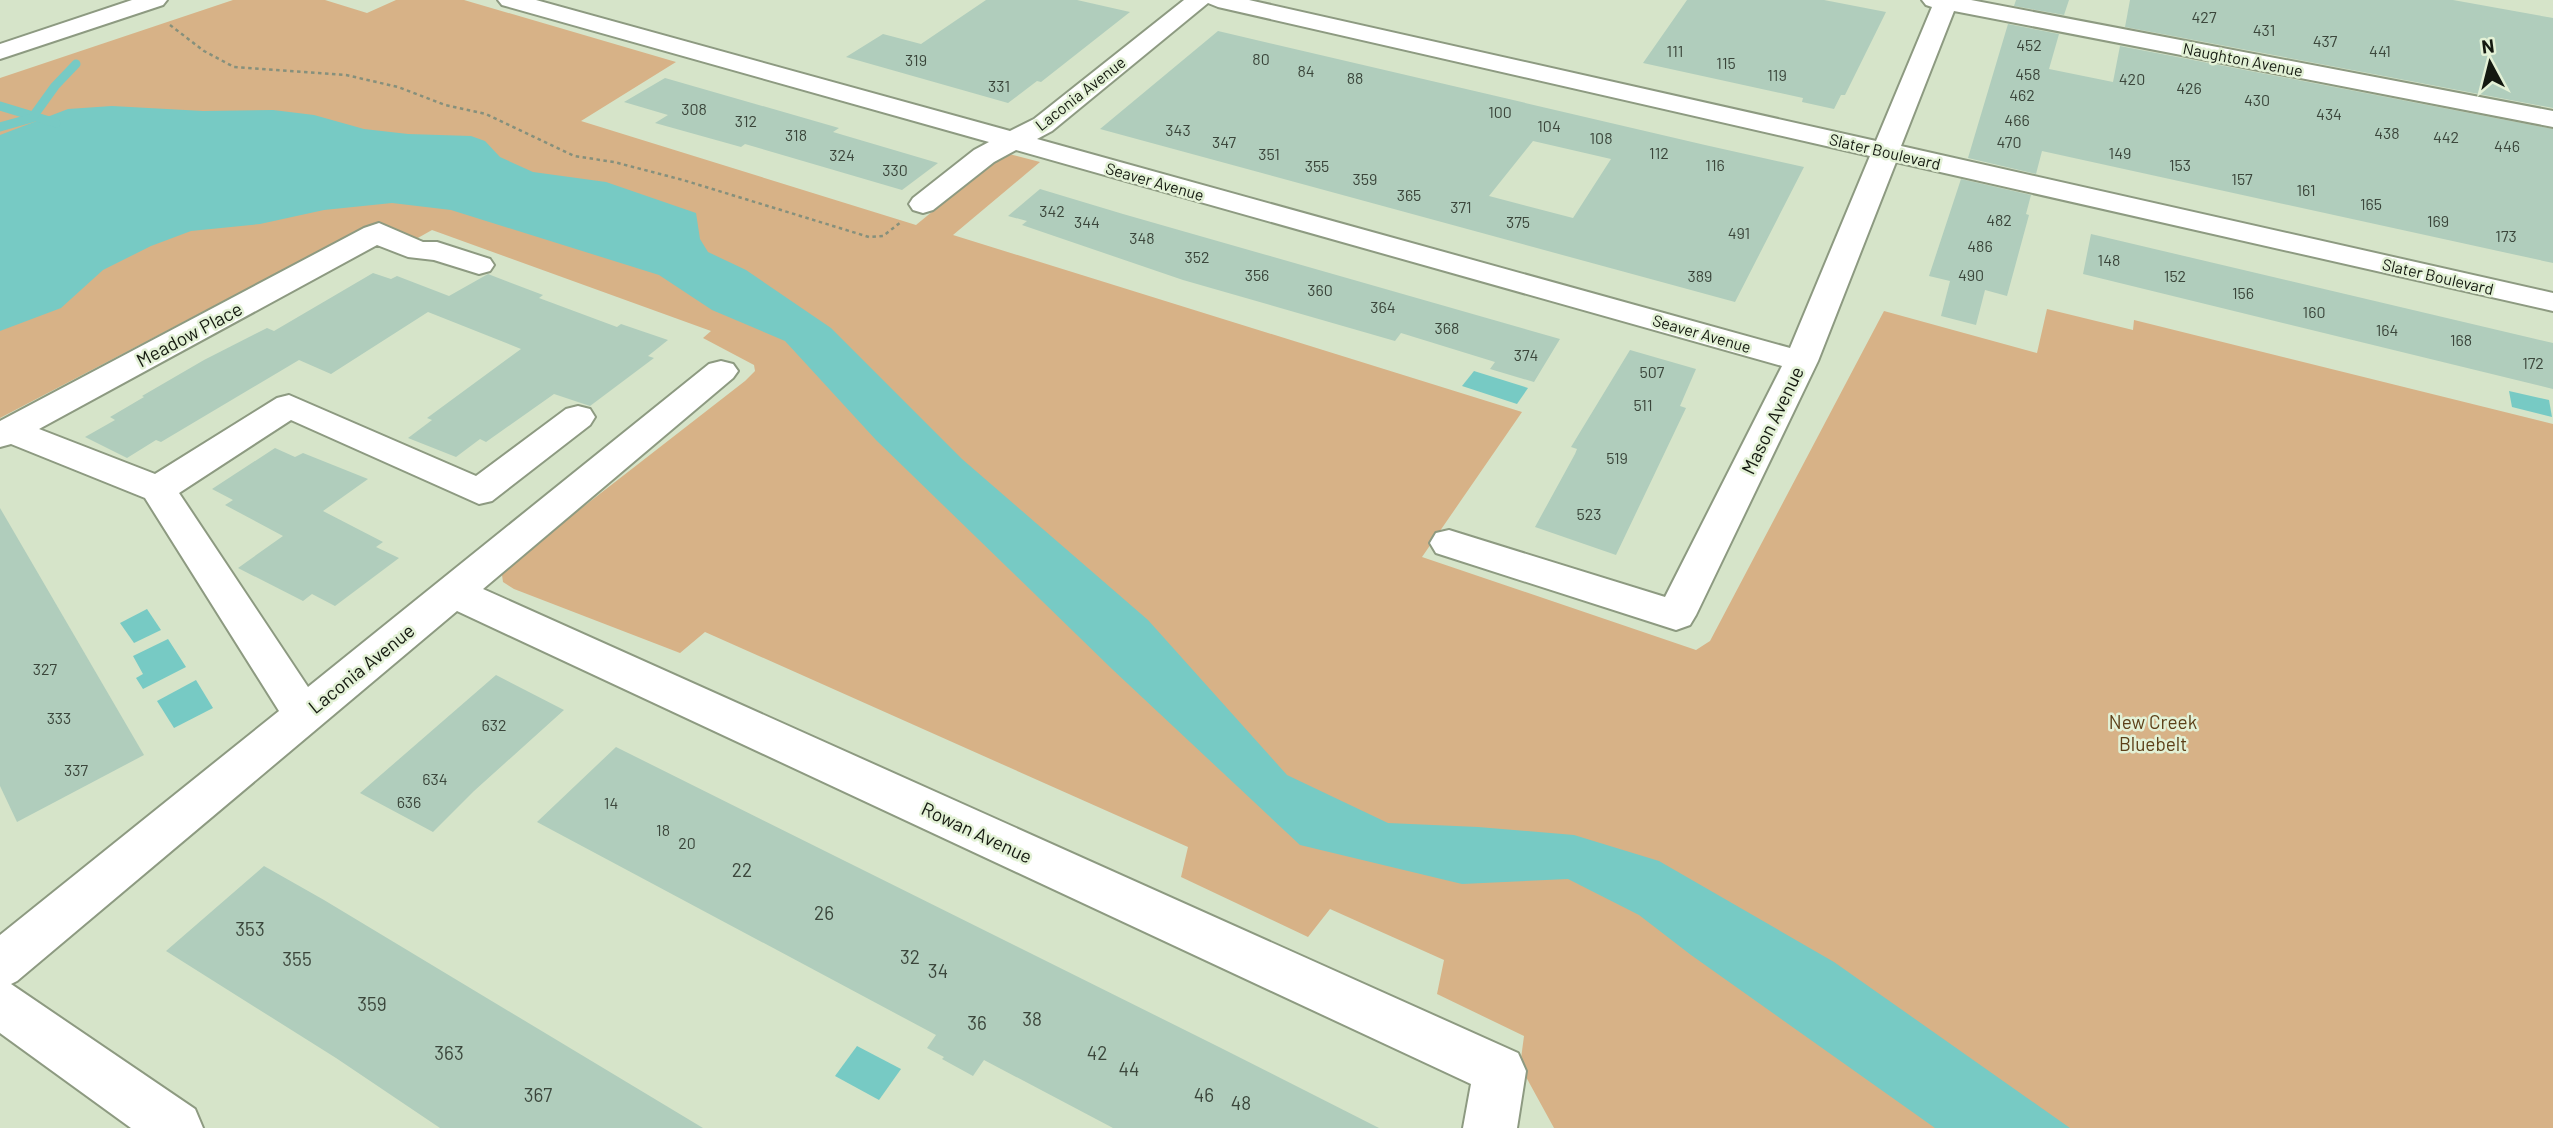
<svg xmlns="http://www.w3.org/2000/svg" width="2553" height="1128" font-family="Barlow,sans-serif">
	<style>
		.green { fill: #d7b287 }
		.water { fill: #77cac4 }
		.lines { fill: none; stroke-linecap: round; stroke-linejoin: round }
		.stream { stroke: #77cac4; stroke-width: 9 }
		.building { fill: #b0cdbc; fill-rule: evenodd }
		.minor-casing { stroke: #8d9a81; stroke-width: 4 }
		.major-casing { stroke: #8d9a81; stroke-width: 4 }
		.path { stroke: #86907c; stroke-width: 2.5; stroke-dasharray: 3.5 3.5; stroke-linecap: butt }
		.minor { fill: #fff; fill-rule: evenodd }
		.major { fill: #fff; fill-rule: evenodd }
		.labels { text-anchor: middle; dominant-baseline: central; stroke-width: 5; stroke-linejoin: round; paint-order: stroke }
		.number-label { font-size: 16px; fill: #3b463b }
		.far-street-label { font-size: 16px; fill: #141910; stroke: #e3f1d6 }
		.street-label { font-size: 19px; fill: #141910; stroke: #e3f1d6 }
		.park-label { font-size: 19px; fill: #5d4019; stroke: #e3f1d6 }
		.near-number-label { font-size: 19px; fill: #3b463b }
	</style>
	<rect width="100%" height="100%" fill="#d6e4c9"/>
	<!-- green -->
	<polygon class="green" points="233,0 325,0 367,13 396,0 464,0 676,62 581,121 916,225 1000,156 1009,154 1040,162 953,235 1522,412 1422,557 1696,650 1710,641 1884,311 2037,353 2047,309 2133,330 2134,320 2553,424 2553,1128 1554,1128 1520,1066 1524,1036 1437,994 1444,960 1330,909 1308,937 1181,877 1188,847 705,632 680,653 514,589 503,582 502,575 525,552 745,381 755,371 754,365 703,338 711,331 432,230 416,239 379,224 357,231 0,418 0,78"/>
	<!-- water -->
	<g class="water">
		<polygon points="112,106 203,111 273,110 314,115 364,129 408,134 471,136 485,141 500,157 533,172 606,182 696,213 700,239 708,252 746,270 831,328 962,459 1148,620 1287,775 1388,823 1478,827 1574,835 1659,861 1834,962 2070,1128 1935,1128 1691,955 1639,915 1568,879 1462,884 1300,845 1112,669 876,440 785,341 712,310 659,275 451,210 392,203 324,210 260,224 191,231 151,246 103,270 61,308 0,331 0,135 68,109"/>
		<polygon points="1474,371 1528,388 1517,404 1462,386"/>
		<polygon points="2509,391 2549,400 2552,417 2512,407"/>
		<polygon points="147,609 161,630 134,643 120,623"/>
		<polygon points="168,639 186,667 143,689 136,678 143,674 133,656"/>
		<polygon points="196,680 213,708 174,728 157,701"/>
		<polygon points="857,1046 901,1069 879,1100 835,1076"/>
	</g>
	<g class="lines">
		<!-- stream -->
		<g class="stream">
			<polyline points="0,106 56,123"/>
			<polyline points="0,127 32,118 55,86 76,64"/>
		</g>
	</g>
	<!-- building -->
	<g class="building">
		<polygon points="986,0 1077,0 1130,12 1041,82 1037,81 1008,103 846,57 883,34 921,44"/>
		<polygon points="1687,0 1824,0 1886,12 1845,95 1841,95 1834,109 1802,102 1803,98 1643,63"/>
		<polygon points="2016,0 2069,0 2064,15 2014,6"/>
		<polygon points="2130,0 2453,0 2553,18 2553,108 2125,27"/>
		<polygon points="2008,24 2059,34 2049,69 2113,82 2120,46 2553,129 2553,263 2042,151 2036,174 1968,158"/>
		<path d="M 1218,31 L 1705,145 L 1804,167 L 1735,302 L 1100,129 ZM 1533,141 L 1611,159 L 1573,218 L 1489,196 Z"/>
		<polygon points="665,78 839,128 833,132 938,163 902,190 745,144 741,147 655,123 668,115 624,102"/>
		<polygon points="1961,179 2031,195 2026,214 2029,215 2007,296 1985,290 1976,325 1941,316 1950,281 1929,276"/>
		<polygon points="1040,189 1123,214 1560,339 1534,382 1490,369 1495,362 1401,333 1395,341 1183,280 1022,225 1027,221 1008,216"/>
		<polygon points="2091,234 2553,343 2553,389 2083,274"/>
		<polygon points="373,273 391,279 397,276 449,296 488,274 543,295 539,298 617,327 621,324 668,340 648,356 654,358 590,406 554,394 486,442 480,439 456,457 408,438 432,420 427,418 521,349 428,312 331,374 299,360 161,442 156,440 127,458 85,437 115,420 110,417 144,397 142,396 204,360 267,328 274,331"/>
		<polygon points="1630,350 1696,369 1680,406 1686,408 1616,555 1535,527 1575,454 1577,449 1571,447"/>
		<polygon points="275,448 295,457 303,453 368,479 323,511 383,542 376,547 399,558 335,606 312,594 303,601 238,568 283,536 225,505 233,500 212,489"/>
		<polygon points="0,508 144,755 17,822 0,786"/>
		<polygon points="496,675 564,710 474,791 433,832 360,793"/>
		<polygon points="616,747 1219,1047 1379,1128 1113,1128 984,1060 973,1076 942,1059 944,1057 927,1048 936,1035 537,822"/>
		<polygon points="264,866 324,900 703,1128 440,1128 336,1058 166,951"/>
	</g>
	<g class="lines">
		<defs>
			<g id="minor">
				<path d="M 498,0 L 536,0 L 1010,131 L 1034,119 L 1184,0 L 1249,0 L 1876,141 L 1932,7 L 1926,5 L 1922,0 L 1971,0 L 2553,111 L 2553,127 L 1954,11 L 1901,146 L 2553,293 L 2553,311 L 1896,162 L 1818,361 L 1696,615 L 1690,625 L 1676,630 L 1436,553 L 1430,543 L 1436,533 L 1449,530 L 1665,597 L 1782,366 L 1016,150 L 994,162 L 933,210 L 923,213 L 913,210 L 909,204 L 913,198 L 974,150 L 989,142 L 502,5 ZM 1208,3 L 1218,7 L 1870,156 L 1790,348 L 1037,139 L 1052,131 Z"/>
				<polygon points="379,223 423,242 437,242 490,259 494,265 490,271 479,274 434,260 408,257 377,245 39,429 155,474 277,398 289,395 476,476 566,409 578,406 590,409 595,417 590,425 492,501 479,504 291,420 179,493 308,687 709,364 721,361 733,364 738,371 733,378 483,589 1518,1053 1526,1071 1517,1128 1463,1128 1471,1084 457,611 17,981 11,984 195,1109 203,1128 131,1128 0,1033 0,935 279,711 145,498 11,444 0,447 0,421 364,228"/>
			</g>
			<polygon id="major" points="132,0 167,0 163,5 0,59 0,44"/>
		</defs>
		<!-- minor casing -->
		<use href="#minor" class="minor-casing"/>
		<!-- major casing -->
		<use href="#major" class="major-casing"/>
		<!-- path -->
		<polyline class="path" points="170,25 204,51 234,67 346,75 398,87 445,105 486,114 574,156 614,162 683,180 869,237 883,236 901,222"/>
		<!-- minor -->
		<use href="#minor" class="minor"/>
		<!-- major -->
		<use href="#major" class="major"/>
	</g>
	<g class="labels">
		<!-- number labels -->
		<g class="number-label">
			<text x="2204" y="16">427</text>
			<text x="2264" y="29">431</text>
			<text x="2325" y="40">437</text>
			<text x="2029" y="44">452</text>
			<text x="1675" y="50">111</text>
			<text x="2380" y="50">441</text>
			<text x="1261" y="58">80</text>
			<text x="916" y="59">319</text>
			<text x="1726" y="62">115</text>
			<text x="1306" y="70">84</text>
			<text x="2028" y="73">458</text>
			<text x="1777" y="74">119</text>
			<text x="1355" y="77">88</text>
			<text x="2132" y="78">420</text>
			<text x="999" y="85">331</text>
			<text x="2189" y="87">426</text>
			<text x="2022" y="94">462</text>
			<text x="2257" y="99">430</text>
			<text x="694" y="108">308</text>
			<text x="1500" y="111">100</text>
			<text x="2329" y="113">434</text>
			<text x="2017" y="119">466</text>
			<text x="746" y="120">312</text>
			<text x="1549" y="125">104</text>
			<text x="1178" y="129">343</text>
			<text x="2387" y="132">438</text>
			<text x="796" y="134">318</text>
			<text x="2446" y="136">442</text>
			<text x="1601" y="137">108</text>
			<text x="1224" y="141">347</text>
			<text x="2009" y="141">470</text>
			<text x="2507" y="145">446</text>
			<text x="1659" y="152">112</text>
			<text x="2120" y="152">149</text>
			<text x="1269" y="153">351</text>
			<text x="842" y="154">324</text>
			<text x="1715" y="164">116</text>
			<text x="2180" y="164">153</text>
			<text x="1317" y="165">355</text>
			<text x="895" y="169">330</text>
			<text x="1365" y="178">359</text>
			<text x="2242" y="178">157</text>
			<text x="2306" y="189">161</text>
			<text x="1409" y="194">365</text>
			<text x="2371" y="203">165</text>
			<text x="1461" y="206">371</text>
			<text x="1052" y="210">342</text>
			<text x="1999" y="219">482</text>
			<text x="2438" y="220">169</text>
			<text x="1087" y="221">344</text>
			<text x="1518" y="221">375</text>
			<text x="1739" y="232">491</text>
			<text x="2506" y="235">173</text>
			<text x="1142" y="237">348</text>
			<text x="1980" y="245">486</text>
			<text x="1197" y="256">352</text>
			<text x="2109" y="259">148</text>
			<text x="1257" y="274">356</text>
			<text x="1971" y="274">490</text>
			<text x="1700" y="275">389</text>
			<text x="2175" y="275">152</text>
			<text x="1320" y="289">360</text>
			<text x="2243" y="292">156</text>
			<text x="1383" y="306">364</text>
			<text x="2314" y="311">160</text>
			<text x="1447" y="327">368</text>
			<text x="2387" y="329">164</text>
			<text x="2461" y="339">168</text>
			<text x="1526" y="354">374</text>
			<text x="2533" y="362">172</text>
			<text x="1652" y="371">507</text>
			<text x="1643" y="404">511</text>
			<text x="1617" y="457">519</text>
			<text x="1589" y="513">523</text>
			<text x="45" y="668">327</text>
			<text x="59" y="717">333</text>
			<text x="494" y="724">632</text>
			<text x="76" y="769">337</text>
			<text x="435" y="778">634</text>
			<text x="409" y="801">636</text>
			<text x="611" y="802">14</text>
			<text x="663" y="829">18</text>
			<text x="687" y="842">20</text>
		</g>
		<!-- far-street labels -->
		<g class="far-street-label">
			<text transform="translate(2243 59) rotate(11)">Naughton Avenue</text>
			<text transform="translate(1080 93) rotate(-38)">Laconia Avenue</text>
			<text transform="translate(1885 151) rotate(13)">Slater Boulevard</text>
			<text transform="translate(1155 181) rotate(16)">Seaver Avenue</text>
			<text transform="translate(2438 276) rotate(13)">Slater Boulevard</text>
			<text transform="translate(1702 333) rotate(16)">Seaver Avenue</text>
		</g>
		<!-- street labels -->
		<g class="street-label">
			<text transform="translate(189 334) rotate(-28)">Meadow Place</text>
			<text transform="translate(1772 420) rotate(-64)">Mason Avenue</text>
			<text transform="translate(361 668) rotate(-39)">Laconia Avenue</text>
			<text transform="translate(977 832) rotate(25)">Rowan Avenue</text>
		</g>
		<!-- park labels -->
		<g class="park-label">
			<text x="2153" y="721">New Creek<tspan x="2153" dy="22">Bluebelt</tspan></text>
		</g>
		<!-- near-number labels -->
		<g class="near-number-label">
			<text x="742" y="869">22</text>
			<text x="824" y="912">26</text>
			<text x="250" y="928">353</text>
			<text x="910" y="956">32</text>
			<text x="297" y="958">355</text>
			<text x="938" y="970">34</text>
			<text x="372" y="1003">359</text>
			<text x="1032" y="1018">38</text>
			<text x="977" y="1022">36</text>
			<text x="449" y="1052">363</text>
			<text x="1097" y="1052">42</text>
			<text x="1129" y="1068">44</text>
			<text x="538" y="1094">367</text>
			<text x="1204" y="1094">46</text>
			<text x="1241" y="1102">48</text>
		</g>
	</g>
	<!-- north arrow -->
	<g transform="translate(2490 63) rotate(353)" stroke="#e3f1d6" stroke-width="5" paint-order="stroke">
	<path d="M0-5L12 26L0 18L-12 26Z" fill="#141910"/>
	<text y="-10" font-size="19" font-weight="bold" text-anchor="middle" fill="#141910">N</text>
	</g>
</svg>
